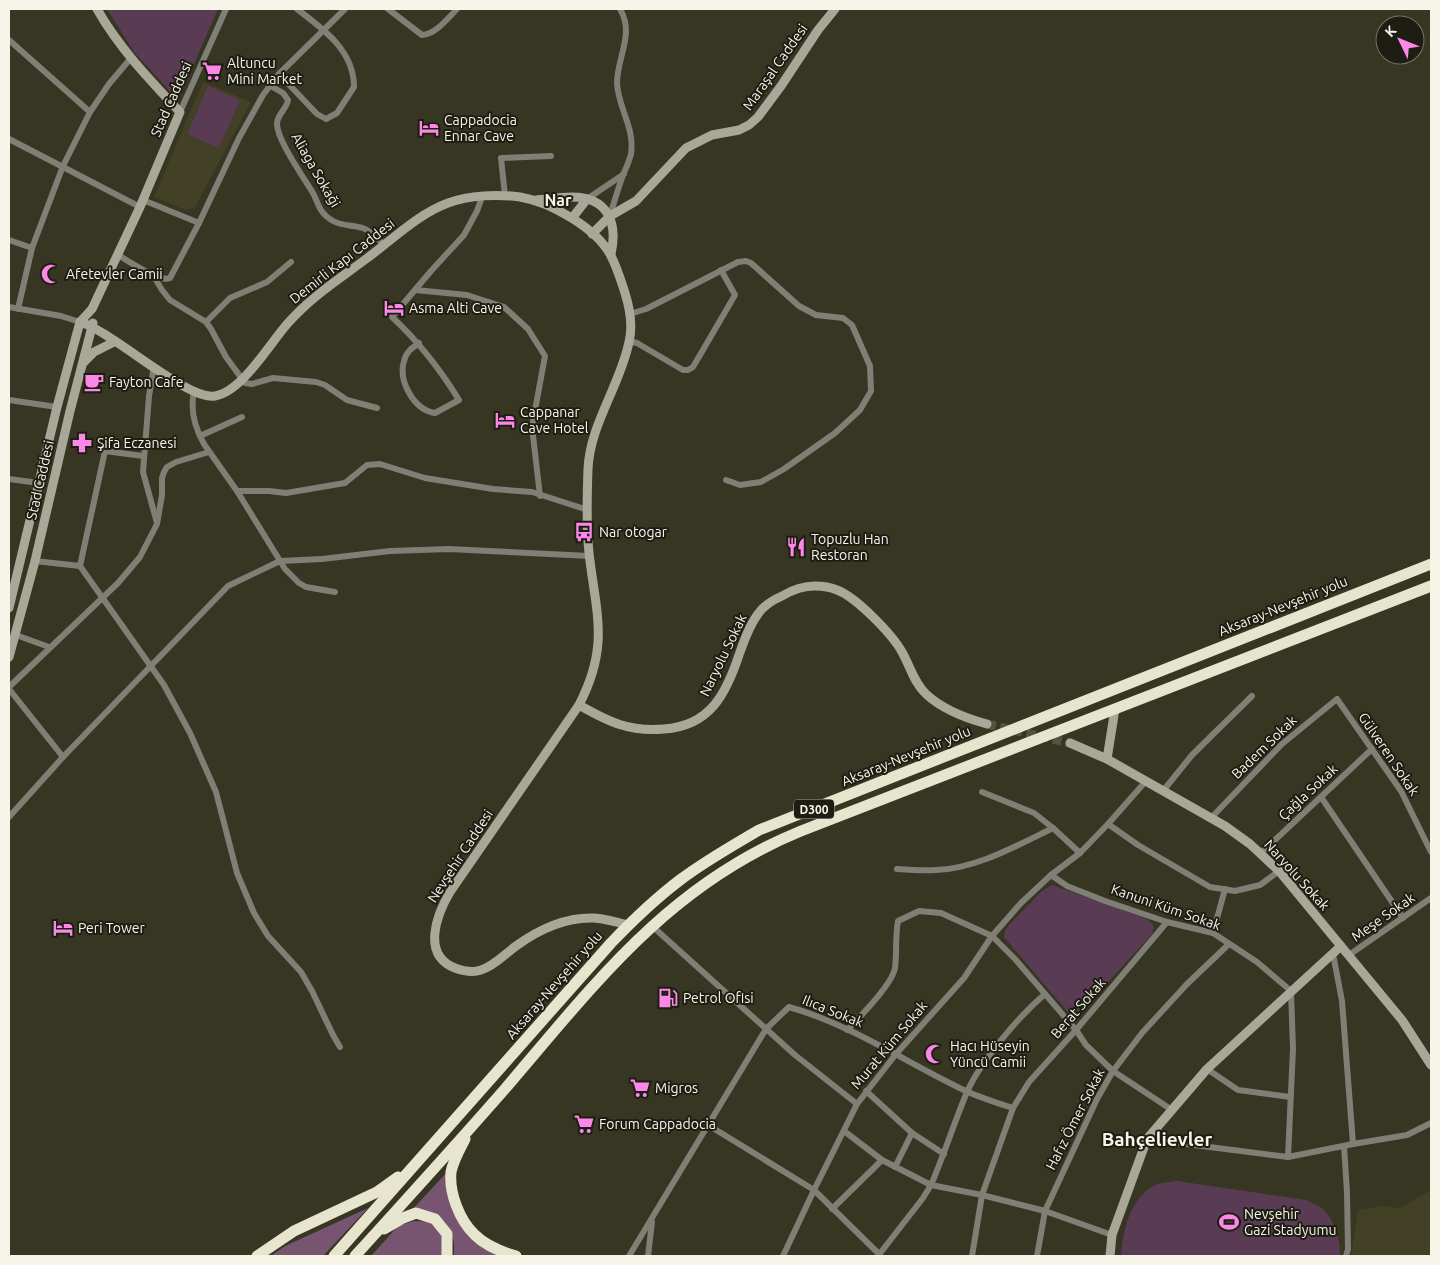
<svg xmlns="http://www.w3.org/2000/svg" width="1440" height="1265" font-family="Ubuntu,sans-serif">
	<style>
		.built { fill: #424025 }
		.green { fill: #593c53 }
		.forest { fill: #775470 }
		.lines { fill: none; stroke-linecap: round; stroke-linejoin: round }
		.secondary-tunnel { stroke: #545340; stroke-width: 9; stroke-dasharray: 9 4.5; stroke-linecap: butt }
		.street { stroke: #7f7f75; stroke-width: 6 }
		.secondary { stroke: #a9a898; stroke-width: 9 }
		.highway { stroke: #e7e5cd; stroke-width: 11 }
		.labels { text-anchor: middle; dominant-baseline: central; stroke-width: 4; stroke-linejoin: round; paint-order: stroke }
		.shield { fill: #1d1d14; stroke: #b5b4a8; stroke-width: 1 }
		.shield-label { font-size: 12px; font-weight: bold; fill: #f6f5e8 }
		.poi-label { font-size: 14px; fill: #f6f5e8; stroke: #1d1d14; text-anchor: start }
		.street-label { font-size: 14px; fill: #f6f5e8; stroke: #1d1d14 }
		.quarter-label { font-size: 16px; font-weight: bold; fill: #f6f5e8; stroke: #1d1d14 }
		.district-label { font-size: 19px; font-weight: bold; fill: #f6f5e8; stroke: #1d1d14 }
	</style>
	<rect width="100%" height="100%" fill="#373622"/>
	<!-- built -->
	<g class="built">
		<polygon points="203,82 251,102 195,207 185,210 154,197"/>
		<polygon points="1431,1190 1431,1256 1351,1256 1358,1210 1383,1206 1400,1208"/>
	</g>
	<!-- green -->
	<g class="green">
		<polygon points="107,9 218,9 178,100 134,52"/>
		<polygon points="208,86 240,100 219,148 187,134"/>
		<polygon points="1052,885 1147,919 1152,923 1154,928 1152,934 1079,1014 1072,1017 1004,937 1005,931 1008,926 1042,891"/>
		<path d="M 1177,1181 L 1306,1200 C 1312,1203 1320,1206 1324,1210 C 1334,1220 1341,1242 1340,1256 L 1121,1256 C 1123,1230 1129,1201 1153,1186 C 1160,1182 1170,1182 1177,1181 Z"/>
	</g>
	<!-- forest -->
	<g class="forest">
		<polygon points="448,1171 456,1211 500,1256 454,1256 454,1243 451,1231 411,1211"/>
		<polygon points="368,1208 323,1256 271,1256 285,1246"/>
		<path d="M 414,1221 C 442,1221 443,1233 443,1256 L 371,1256 L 398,1226 Z"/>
	</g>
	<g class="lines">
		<!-- secondary-tunnel -->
		<polyline class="secondary-tunnel" points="987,724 1070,743"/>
		<!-- street -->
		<g class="street">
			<path d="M 388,9 L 422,35 C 436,34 447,19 457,9 L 456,9"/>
			<polyline points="9,40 90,112"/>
			<path d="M 279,74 L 317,114 L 326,119 L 337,113 L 354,87 C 354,50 323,29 297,9"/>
			<path d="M 269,85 L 283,93 L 288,100 C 287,109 277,114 277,124 C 277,140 304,178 313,193 C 316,199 318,205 321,210 C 324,215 328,218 333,221 C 342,226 353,225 363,228 C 371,231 378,239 384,245"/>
			<polyline points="180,112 226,9"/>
			<polyline points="9,139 140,207"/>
			<polyline points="505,196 501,158 551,156"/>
			<polyline points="587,199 624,174"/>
			<polyline points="143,200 199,223"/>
			<path d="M 610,216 C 614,202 618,189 623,175 C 626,168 629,162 631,154 C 635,127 618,108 617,83 C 617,57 635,34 620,9"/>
			<polyline points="9,240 32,248"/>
			<path d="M 118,255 C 129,261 159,283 170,278 L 199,223 L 239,138 L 263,95 L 279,74 L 345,9"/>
			<polyline points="153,275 162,290 170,300 206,322 211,329 226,357 245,383 252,384 273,378 316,382 325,385 347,400 377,408"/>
			<polyline points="415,290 467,295 504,307 528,329 545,356 532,427 540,496"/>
			<polyline points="9,307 61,316 80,322"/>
			<polyline points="18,309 32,248 63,166 90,112 109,84 131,58"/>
			<polyline points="630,314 646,309 738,262 746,261 751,263 799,306 816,315 843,318 852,325 870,366 871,391 860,410 835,433 784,469 761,482 740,485 726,480"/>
			<polyline points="206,322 230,298 267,282 291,262"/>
			<polyline points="630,341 637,343 683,370 688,370 693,367 735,295 721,270"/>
			<path d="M 419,343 C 412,348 406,352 404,361 C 398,381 414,410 435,413 L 459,400 C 440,369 419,342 392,317 L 431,271 L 464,235 L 477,211 L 482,197"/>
			<polyline points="154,366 149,396 143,472 157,523"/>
			<path d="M 194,392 C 190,410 195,428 204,444 L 237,491 L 285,569 L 299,583 L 306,587 L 335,592"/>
			<polyline points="9,400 57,407"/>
			<polyline points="200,436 242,417"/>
			<polyline points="9,479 39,483"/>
			<polyline points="237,491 269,491 286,493 345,483 367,465 380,464 425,478 493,489 532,492 588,510"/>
			<polyline points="35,561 80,566 164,685 190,733 216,792 237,873 254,913 268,936 301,972 312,991 333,1035 340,1047"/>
			<polyline points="80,566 105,451 143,456"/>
			<polyline points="16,635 49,647"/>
			<polyline points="9,687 118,583 140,557 157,524 162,495 162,478 164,472 167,467 176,462 209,452"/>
			<polyline points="9,689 63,757"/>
			<polyline points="1163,791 1192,755 1252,696"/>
			<polyline points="982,792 1034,813 1053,828 1080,853"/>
			<polyline points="1321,797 1403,918"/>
			<polyline points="9,817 63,757 228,586 280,561 322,559 390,551 449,549 590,556"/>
			<polyline points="1211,818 1282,744 1337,699 1401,791 1431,852"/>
			<polyline points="1108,824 1138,845 1210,887 1235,891 1260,885 1279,871"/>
			<polyline points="1261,853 1372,749"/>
			<path d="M 897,869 C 910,870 923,871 936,870 C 976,869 1018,845 1053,828"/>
			<polyline points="1051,875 1067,886 1105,901 1167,922 1213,933 1257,962 1291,991 1293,1049 1288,1157"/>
			<polyline points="652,926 795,1055 857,1104"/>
			<polyline points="1213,933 1225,889"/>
			<polyline points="1333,954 1342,1001 1353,1144"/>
			<polyline points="1349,955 1431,898"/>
			<path d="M 847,1030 C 860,1017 892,985 895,968 C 897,953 895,938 898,921 L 919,911 L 941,913 L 992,936 L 1015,959 L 1076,1030 L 1086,1045 L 1113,1071 L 1172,1110"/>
			<polyline points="1207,1069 1238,1090 1290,1097"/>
			<polyline points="866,1091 912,1133 944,1154"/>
			<polyline points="708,1125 814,1190 879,1254"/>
			<polyline points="844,1131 882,1160 931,1185 982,1195 1045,1211 1112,1235"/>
			<polyline points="1147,1139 1288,1157 1353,1144 1407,1135 1431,1123"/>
			<polyline points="1344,1146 1347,1192 1348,1249 1346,1256"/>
			<polyline points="895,1167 912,1133"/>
			<polyline points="832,1209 882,1160"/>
			<path d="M 629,1256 L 766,1029 L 789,1007 C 852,1025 907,1063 966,1091 C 981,1098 997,1103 1013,1108"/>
			<polyline points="648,1256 652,1222"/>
			<polyline points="783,1256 814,1190 857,1104 896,1054 964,978 992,936 1021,903 1051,875 1080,853 1108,824 1146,781"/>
			<path d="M 878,1256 L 923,1198 L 931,1185 C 944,1155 954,1123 967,1092 C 981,1061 1019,1016 1045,994"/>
			<polyline points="972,1256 982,1195 1013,1108 1029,1082 1076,1030 1167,922"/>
			<polyline points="1037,1256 1045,1211 1097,1099 1113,1071 1142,1033 1187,984 1229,944"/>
		</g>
		<!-- secondary -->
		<g class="secondary">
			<path d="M 536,200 C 548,199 560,197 572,197 C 608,197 618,223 611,254"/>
			<polyline points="573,217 587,199"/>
			<polyline points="592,234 610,216 636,201 686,148 712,135 739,130 749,125 758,117 781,86 818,30 835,9"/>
			<path d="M 80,322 C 112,331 187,401 215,396 C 242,392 270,343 288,323 C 311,297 339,279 366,259 C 392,240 418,214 448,203 C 469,195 498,194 520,197 C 550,202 597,228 611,256 C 617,267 621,281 625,293 C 630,309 633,326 629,342 C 620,386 590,424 588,469 C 587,496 586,525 589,553 C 596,614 610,645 579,705 L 450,892 C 437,914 421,955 455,968 C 463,971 473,973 481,970 C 494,966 505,954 516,946 C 538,930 566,917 594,918 C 606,919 617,922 628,925"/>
			<polyline points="84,362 94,352 114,342"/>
			<path d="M 9,608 L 57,407 L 80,322 L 92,309 L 140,207 L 180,112 C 150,80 119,48 97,9"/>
			<polyline points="9,657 35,561 70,411 93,323"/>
			<path d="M 579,705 C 609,722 629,732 664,729 C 710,726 726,694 739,655 C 744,641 749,626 758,614 C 764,605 773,600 782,596 C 792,590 803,586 815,586 C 822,586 830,587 837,590 C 856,597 892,634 902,652 C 910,666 914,683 926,694 C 943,710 965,718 987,724"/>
			<polyline points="1070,743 1107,759 1225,826 1250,844 1279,871 1402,1020 1431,1065"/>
			<polyline points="1107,759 1115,709"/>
			<polyline points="1110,1256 1112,1235 1147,1139 1207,1069 1341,946"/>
		</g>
		<!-- highway -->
		<g class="highway">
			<path d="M 465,1139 C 460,1149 453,1161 451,1172 C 449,1192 459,1220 475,1235 C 485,1245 502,1252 516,1256"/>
			<polyline points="384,1229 403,1218 416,1213 435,1219 447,1234 447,1256"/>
			<polyline points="257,1256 294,1231 377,1192 398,1177"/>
			<path d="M 334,1256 L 611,943 C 632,921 655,899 680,880 C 705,861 732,846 759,830 L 1431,564"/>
			<path d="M 355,1256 C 405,1201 455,1146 504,1090 C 594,985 668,885 801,831 L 1431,586"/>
		</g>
	</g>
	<!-- icons -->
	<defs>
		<symbol id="supermarket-bare" viewBox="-9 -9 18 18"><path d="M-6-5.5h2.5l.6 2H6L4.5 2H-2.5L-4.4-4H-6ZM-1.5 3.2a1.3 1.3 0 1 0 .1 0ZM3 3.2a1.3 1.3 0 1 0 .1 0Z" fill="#fb87e6" stroke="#1d1d14" stroke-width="2.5" paint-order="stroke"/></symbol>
		<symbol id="hotel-bare" viewBox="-9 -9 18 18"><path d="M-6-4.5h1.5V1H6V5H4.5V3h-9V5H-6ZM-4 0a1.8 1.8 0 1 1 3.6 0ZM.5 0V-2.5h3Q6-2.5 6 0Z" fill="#fb87e6" stroke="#1d1d14" stroke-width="2.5" paint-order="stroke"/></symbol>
		<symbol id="mosque-bare" viewBox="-9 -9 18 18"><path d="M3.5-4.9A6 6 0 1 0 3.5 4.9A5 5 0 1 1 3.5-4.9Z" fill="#fb87e6" stroke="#1d1d14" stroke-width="2.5" paint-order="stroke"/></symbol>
		<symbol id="cafe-bare" viewBox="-9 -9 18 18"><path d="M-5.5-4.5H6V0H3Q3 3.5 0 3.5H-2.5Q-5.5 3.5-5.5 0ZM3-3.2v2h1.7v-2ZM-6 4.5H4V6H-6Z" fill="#fb87e6" stroke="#1d1d14" stroke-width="2.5" paint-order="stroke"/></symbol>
		<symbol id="pharmacy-bare" viewBox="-9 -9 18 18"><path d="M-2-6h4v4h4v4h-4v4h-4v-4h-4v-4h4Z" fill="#fb87e6" stroke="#1d1d14" stroke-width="2.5" paint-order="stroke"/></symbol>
		<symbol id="bus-bare" viewBox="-9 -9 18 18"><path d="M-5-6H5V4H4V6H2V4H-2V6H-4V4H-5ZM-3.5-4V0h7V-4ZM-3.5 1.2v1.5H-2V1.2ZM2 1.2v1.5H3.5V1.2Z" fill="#fb87e6" stroke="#1d1d14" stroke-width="2.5" paint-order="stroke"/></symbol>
		<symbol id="restaurant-bare" viewBox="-9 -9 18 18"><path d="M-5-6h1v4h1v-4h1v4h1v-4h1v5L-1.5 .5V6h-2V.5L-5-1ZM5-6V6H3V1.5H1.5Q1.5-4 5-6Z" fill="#fb87e6" stroke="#1d1d14" stroke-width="2.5" paint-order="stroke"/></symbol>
		<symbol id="fuel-bare" viewBox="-9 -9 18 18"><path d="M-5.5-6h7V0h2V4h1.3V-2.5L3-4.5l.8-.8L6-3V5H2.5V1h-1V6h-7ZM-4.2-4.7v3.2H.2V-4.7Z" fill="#fb87e6" stroke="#1d1d14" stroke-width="2.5" paint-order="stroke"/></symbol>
		<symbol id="stadium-bare" viewBox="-9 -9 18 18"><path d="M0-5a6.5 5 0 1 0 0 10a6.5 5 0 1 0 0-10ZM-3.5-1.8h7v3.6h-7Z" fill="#fb87e6" stroke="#1d1d14" stroke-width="2.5" paint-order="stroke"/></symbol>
	</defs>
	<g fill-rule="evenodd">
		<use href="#supermarket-bare" x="198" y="57" width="28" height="28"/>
		<use href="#hotel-bare" x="415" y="114" width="28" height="28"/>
		<use href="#mosque-bare" x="37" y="260" width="28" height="28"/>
		<use href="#hotel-bare" x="380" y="294" width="28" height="28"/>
		<use href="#cafe-bare" x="80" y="368" width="28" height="28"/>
		<use href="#hotel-bare" x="491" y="406" width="28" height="28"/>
		<use href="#pharmacy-bare" x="68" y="429" width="28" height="28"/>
		<use href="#bus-bare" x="570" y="518" width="28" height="28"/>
		<use href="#restaurant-bare" x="782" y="533" width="28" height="28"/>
		<use href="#hotel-bare" x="49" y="914" width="28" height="28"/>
		<use href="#fuel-bare" x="654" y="984" width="28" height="28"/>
		<use href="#mosque-bare" x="921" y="1040" width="28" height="28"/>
		<use href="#supermarket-bare" x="626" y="1074" width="28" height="28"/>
		<use href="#supermarket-bare" x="570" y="1110" width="28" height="28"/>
		<use href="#stadium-bare" x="1215" y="1208" width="28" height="28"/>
	</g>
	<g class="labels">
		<!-- shield labels -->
		<rect class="shield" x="794" y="799.5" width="40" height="19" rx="4"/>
		<g class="shield-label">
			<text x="814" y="809">D300</text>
		</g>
		<!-- poi labels -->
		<g class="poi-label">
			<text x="227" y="63">Altuncu<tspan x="227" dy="16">Mini Market</tspan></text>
			<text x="444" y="120">Cappadocia<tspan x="444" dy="16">Ennar Cave</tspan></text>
			<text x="66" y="274">Afetevler Camii</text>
			<text x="409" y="308">Asma Alti Cave</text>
			<text x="109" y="382">Fayton Cafe</text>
			<text x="520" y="412">Cappanar<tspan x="520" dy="16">Cave Hotel</tspan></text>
			<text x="97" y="443">Şifa Eczanesi</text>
			<text x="599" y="532">Nar otogar</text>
			<text x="811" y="539">Topuzlu Han<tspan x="811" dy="16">Restoran</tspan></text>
			<text x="78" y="928">Peri Tower</text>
			<text x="683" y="998">Petrol Ofisi</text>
			<text x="950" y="1046">Hacı Hüseyin<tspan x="950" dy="16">Yüncü Camii</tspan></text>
			<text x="655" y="1088">Migros</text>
			<text x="599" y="1124">Forum Cappadocia</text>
			<text x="1244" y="1214">Nevşehir<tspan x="1244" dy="16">Gazi Stadyumu</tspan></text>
		</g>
		<!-- street labels -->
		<g class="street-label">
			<text transform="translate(775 67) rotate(-55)">Maraşal Caddesi</text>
			<text transform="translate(171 99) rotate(-66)">Stad Caddesi</text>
			<text transform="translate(316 170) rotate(60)">Aliaga Sokaği</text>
			<text transform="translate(342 261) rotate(-38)">Demirli Kapı Caddesi</text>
			<text transform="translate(40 480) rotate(-77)">Stad Caddesi</text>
			<text transform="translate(1283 606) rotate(-22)">Aksaray-Nevşehir yolu</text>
			<text transform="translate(723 655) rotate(-64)">Naryolu Sokak</text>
			<text transform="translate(1264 747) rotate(-44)">Badem Sokak</text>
			<text transform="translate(1389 754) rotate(56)">Gülveren Sokak</text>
			<text transform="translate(906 756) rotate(-22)">Aksaray-Nevşehir yolu</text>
			<text transform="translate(1308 792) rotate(-43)">Çağla Sokak</text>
			<text transform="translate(460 856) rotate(-57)">Nevşehir Caddesi</text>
			<text transform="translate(1297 875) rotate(48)">Naryolu Sokak</text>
			<text transform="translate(1166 907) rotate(19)">Kanuni Küm Sokak</text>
			<text transform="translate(1383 917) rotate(-35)">Meşe Sokak</text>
			<text transform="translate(554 985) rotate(-49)">Aksaray-Nevşehir yolu</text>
			<text transform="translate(1078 1008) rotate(-49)">Berat Sokak</text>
			<text transform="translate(833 1011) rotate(22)">Ilıca Sokak</text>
			<text transform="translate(889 1045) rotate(-50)">Murat Küm Sokak</text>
			<text transform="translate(1075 1119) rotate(-63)">Hafız Ömer Sokak</text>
		</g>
		<!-- quarter labels -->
		<g class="quarter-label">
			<text x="558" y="200">Nar</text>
		</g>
		<!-- district labels -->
		<g class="district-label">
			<text x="1157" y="1139">Bahçelievler</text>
		</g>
	</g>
	<!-- border -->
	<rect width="1440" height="1265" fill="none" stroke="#f6f5e8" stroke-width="20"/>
	<!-- north arrow -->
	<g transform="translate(1400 40) rotate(313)"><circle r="24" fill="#1d1d14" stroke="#747369"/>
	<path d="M0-4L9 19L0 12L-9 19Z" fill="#fb87e6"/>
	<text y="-8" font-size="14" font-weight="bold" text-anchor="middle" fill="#f6f5e8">K</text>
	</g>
</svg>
